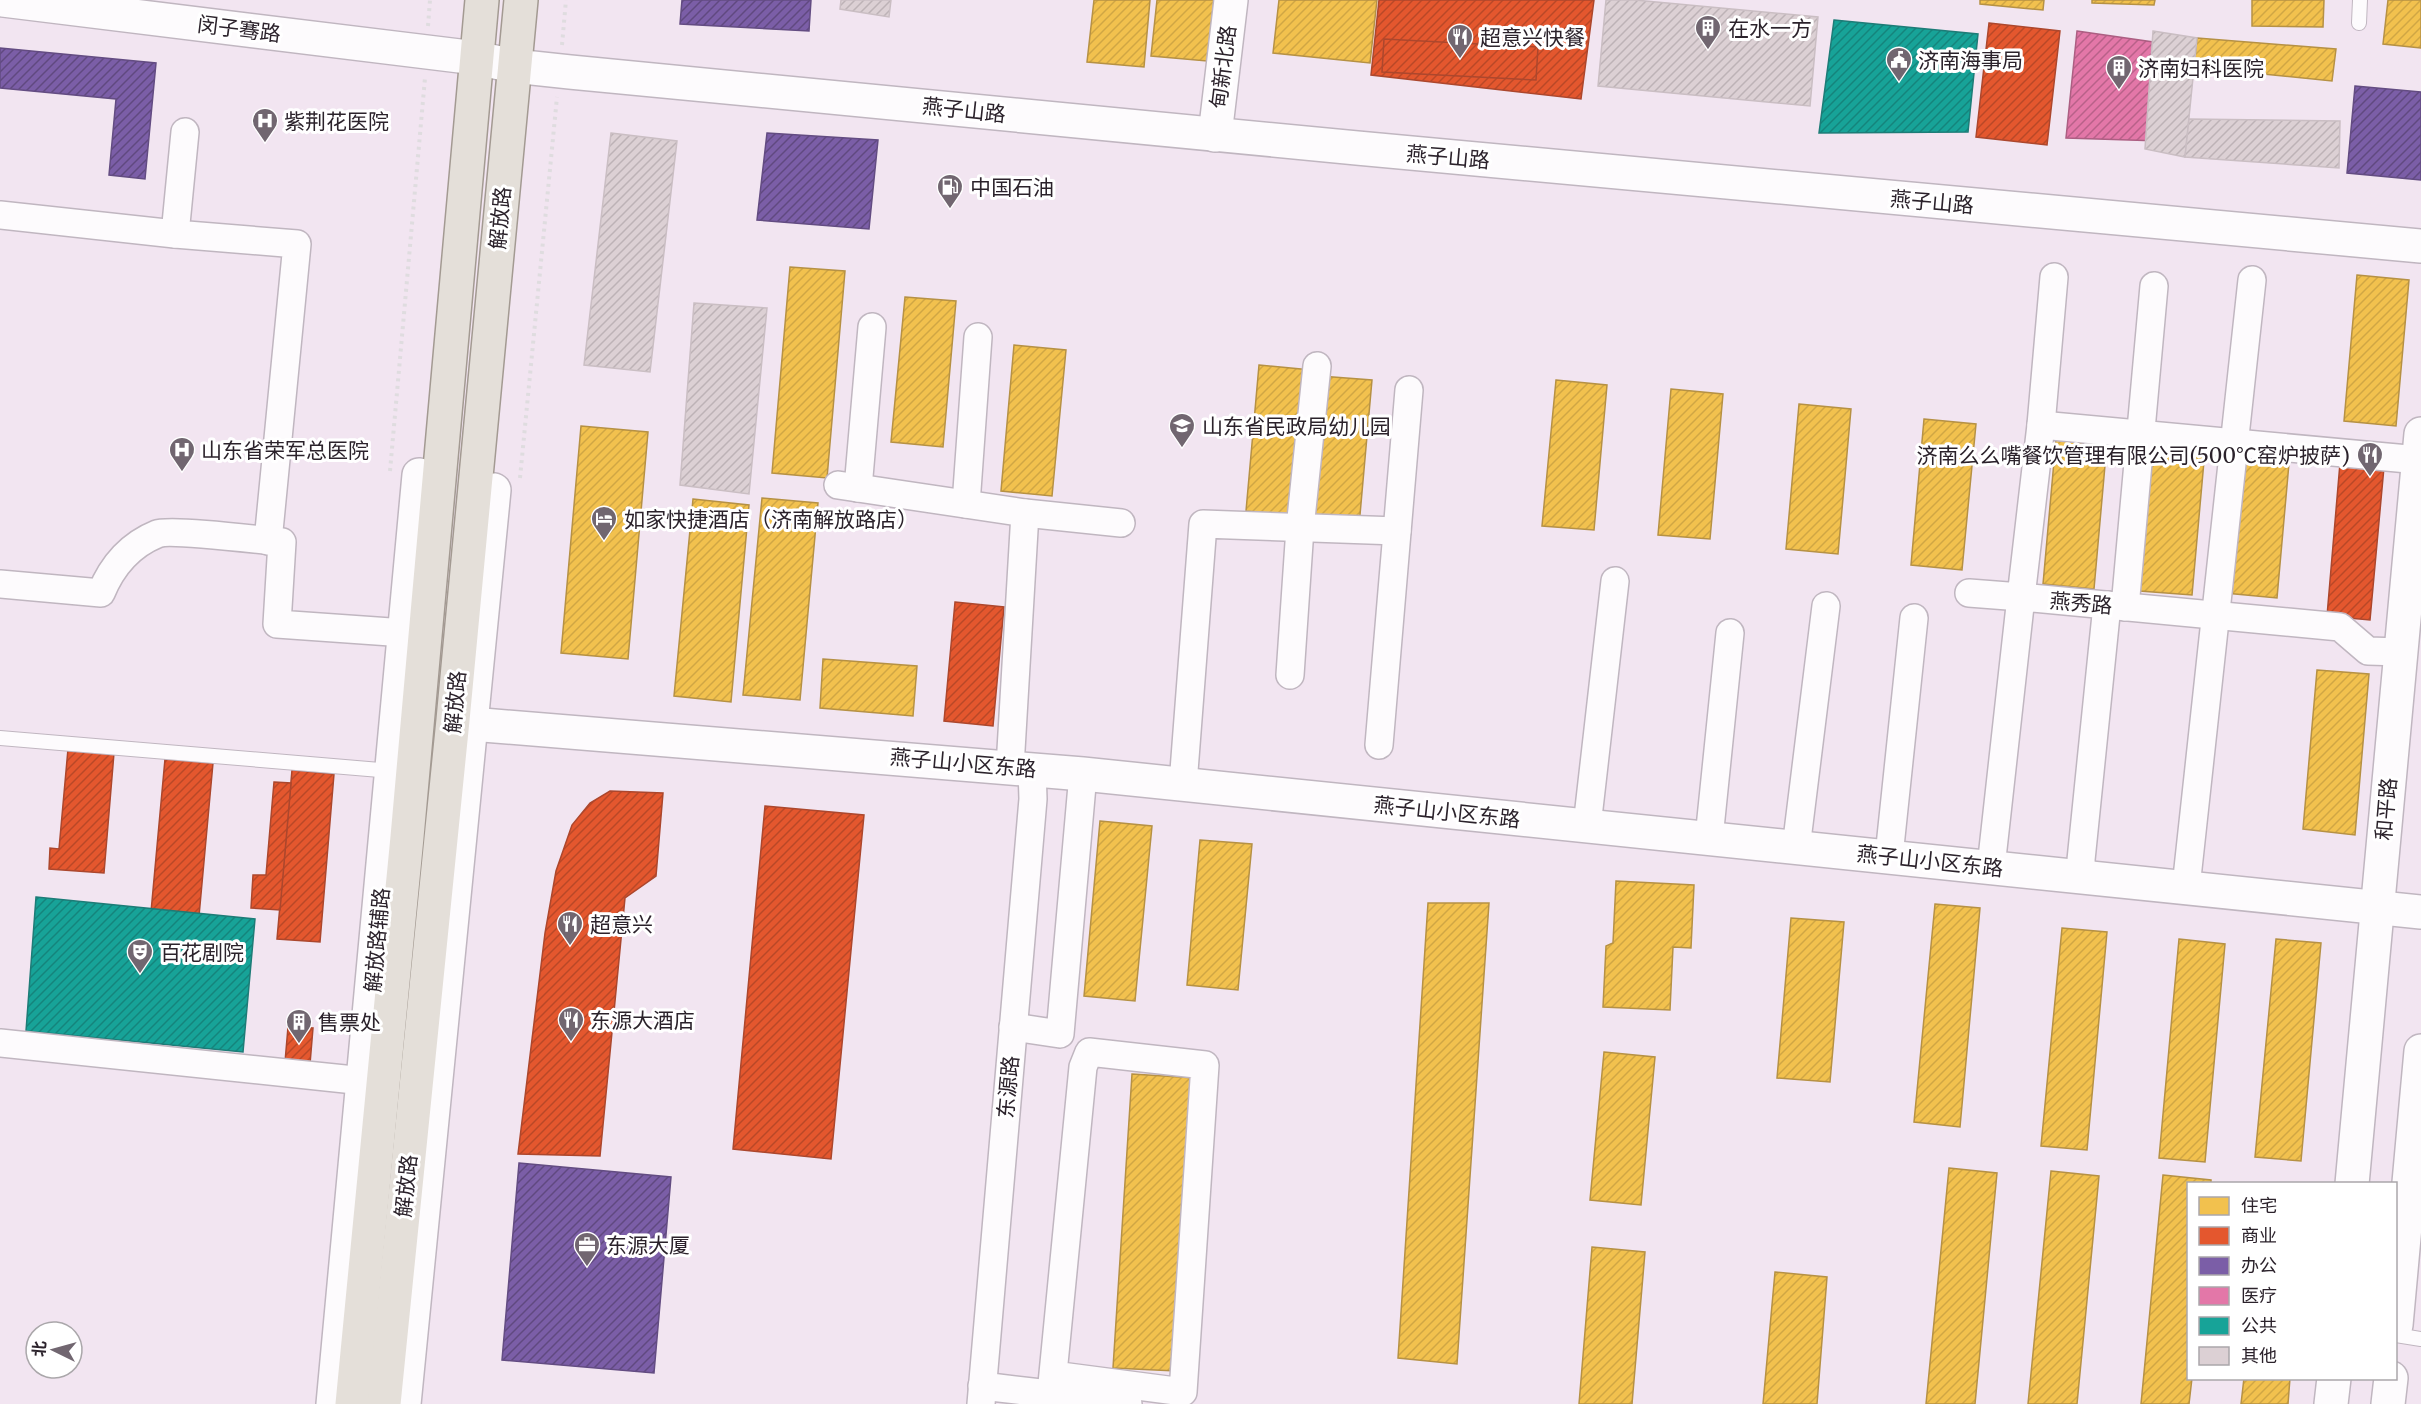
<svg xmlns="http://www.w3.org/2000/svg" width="2421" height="1404" font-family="Merriweather,'Noto Sans SC',serif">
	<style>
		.homes { fill: url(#homes-hatch); stroke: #b69144; stroke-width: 1.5 }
		.shops { fill: url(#shops-hatch); stroke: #ac472d; stroke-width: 1.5 }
		.offices { fill: url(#offices-hatch); stroke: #634c82; stroke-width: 1.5 }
		.health { fill: url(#health-hatch); stroke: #ac5e82; stroke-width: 1.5 }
		.public { fill: url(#public-hatch); stroke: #1d7c77; stroke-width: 1.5 }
		.building { fill: url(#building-hatch); stroke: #cabec3; stroke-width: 1.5 }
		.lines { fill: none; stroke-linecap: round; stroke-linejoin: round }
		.service-casing { stroke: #c0b6c0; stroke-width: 16 }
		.minor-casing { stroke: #c0b6c0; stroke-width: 30 }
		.tertiary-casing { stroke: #c0b6c0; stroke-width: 36 }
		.secondary-casing { stroke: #c0b6c0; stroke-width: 36 }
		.primary-casing { stroke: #a39a92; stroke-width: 36 }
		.path { stroke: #dfdcdf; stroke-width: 4; stroke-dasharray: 3 4.5; stroke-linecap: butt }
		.service { stroke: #fdfbfd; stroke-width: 14 }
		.minor { stroke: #fdfbfd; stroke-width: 27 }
		.tertiary { stroke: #fdfbfd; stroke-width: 33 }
		.secondary { stroke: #fdfbfd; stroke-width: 33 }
		.primary { stroke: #e4dfd9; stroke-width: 33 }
		.labels { text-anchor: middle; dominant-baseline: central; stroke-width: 6; stroke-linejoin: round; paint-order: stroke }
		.poi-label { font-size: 21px; fill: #2b222b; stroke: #fff; text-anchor: start }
		.street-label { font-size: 21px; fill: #2b222b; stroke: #fff }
	</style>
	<defs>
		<pattern id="homes-hatch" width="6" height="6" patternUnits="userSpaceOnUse" patternTransform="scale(1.5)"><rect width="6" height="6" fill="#f2c14e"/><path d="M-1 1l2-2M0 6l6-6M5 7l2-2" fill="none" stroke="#d0a644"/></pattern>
		<pattern id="shops-hatch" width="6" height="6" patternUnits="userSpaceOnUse" patternTransform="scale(1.5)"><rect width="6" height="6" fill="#e4572e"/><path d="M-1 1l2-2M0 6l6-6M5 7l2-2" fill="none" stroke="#b94827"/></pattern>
		<pattern id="offices-hatch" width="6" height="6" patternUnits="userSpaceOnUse" patternTransform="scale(1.5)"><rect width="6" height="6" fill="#7b5ea7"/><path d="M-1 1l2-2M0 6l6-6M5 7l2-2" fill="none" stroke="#604980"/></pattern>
		<pattern id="health-hatch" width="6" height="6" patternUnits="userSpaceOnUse" patternTransform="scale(1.5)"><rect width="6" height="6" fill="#e377a8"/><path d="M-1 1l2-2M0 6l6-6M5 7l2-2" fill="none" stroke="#b86189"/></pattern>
		<pattern id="public-hatch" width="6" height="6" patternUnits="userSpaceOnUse" patternTransform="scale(1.5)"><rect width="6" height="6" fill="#17a398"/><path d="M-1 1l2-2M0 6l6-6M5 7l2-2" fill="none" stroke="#15847c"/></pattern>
		<pattern id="building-hatch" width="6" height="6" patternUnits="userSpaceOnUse" patternTransform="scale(1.5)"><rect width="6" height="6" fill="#dcd0d4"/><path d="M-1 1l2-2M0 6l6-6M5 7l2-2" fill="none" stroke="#bdb2b6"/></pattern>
	</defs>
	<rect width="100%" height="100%" fill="#f2e5f1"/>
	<!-- homes -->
	<g class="homes">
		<polygon points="1094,0 1150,0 1144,67 1087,62"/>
		<polygon points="1157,0 1214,0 1207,61 1151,56"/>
		<polygon points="1279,0 1377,0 1370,63 1273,53"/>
		<polygon points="1980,0 2044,0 2043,10 1980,4"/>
		<polygon points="2092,0 2155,0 2154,5 2092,3"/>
		<polygon points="2252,0 2324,0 2323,27 2252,26"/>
		<polygon points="2388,0 2421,0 2421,48 2383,44"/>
		<polygon points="2197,38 2336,49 2332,81 2194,67"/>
		<polygon points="790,267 845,271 827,478 772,473"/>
		<polygon points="2357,275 2409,280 2396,426 2344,421"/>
		<polygon points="905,297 956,301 943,447 891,442"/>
		<polygon points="1014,345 1066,350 1052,496 1001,491"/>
		<polygon points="1259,365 1311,370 1298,516 1246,511"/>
		<polygon points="1320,376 1372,380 1359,526 1307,521"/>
		<polygon points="1556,380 1607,385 1594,530 1542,526"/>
		<polygon points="1671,389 1723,394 1710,539 1658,535"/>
		<polygon points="1799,404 1851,409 1838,554 1786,549"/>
		<polygon points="1924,419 1976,424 1962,570 1911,565"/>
		<polygon points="581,426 648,432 628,659 561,653"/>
		<polygon points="2056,439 2107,443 2094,589 2043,584"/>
		<polygon points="2153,445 2205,450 2192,595 2140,591"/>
		<polygon points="2238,448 2290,452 2277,598 2225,593"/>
		<polygon points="762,498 818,503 800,700 743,695"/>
		<polygon points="693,499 749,505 731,702 674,696"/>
		<polygon points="823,659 917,666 913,716 820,708"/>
		<polygon points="2317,670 2369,674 2355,835 2303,829"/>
		<polygon points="1100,821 1152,826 1135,1001 1084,996"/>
		<polygon points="1200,840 1252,844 1238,990 1187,985"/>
		<polygon points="1616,881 1694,885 1691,948 1673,947 1670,1010 1603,1007 1606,946 1613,943"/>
		<polygon points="1428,903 1489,903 1457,1364 1398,1358"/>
		<polygon points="1935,904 1980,908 1960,1127 1914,1122"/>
		<polygon points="1791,918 1844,922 1830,1082 1777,1078"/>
		<polygon points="2062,928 2107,932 2087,1150 2041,1146"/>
		<polygon points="2179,939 2225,944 2205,1162 2159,1158"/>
		<polygon points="2276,939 2321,943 2301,1161 2255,1157"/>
		<polygon points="1604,1052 1655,1057 1641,1205 1590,1200"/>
		<polygon points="1132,1074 1195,1078 1176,1371 1113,1368"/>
		<polygon points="1949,1168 1997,1173 1975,1404 1926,1404"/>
		<polygon points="2051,1171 2099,1176 2077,1404 2028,1404"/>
		<polygon points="2163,1175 2211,1180 2211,1184 2188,1184 2188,1378 2192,1378 2189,1404 2141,1404"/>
		<polygon points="1592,1247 1645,1252 1632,1404 1579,1404"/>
		<polygon points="1775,1272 1827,1277 1817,1404 1763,1404"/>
		<polygon points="2244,1378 2290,1378 2288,1404 2241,1404"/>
	</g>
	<!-- shops -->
	<g class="shops">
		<polygon points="1379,0 1594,0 1581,99 1371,75"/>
		<polygon points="1989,23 2060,31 2047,145 1976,137"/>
		<polygon points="1384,39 1538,47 1536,80 1382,72"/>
		<polygon points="2340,463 2384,467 2370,620 2327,616"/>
		<polygon points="955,602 1004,607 993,726 944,721"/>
		<polygon points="68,749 114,753 104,873 49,869 50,848 59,849"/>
		<polygon points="165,759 213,763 198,927 150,923"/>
		<polygon points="292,770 334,774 320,942 277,939"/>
		<polygon points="274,782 291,783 280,910 251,908 253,875 266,875"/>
		<polygon points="610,791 663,793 656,876 625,898 600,1156 518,1154 545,933 556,871 572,825 590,803"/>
		<polygon points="765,806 864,815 831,1159 733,1149"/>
		<polygon points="288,1027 313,1028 310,1064 285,1062"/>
	</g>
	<!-- offices -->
	<g class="offices">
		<polygon points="682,0 811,0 809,31 680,24"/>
		<polygon points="0,48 156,63 145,179 109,175 116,99 0,88"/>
		<polygon points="2355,86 2421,92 2421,180 2347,173"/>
		<polygon points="767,133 878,140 869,229 757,220"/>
		<polygon points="519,1163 671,1177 654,1373 502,1360"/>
	</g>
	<!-- health -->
	<polygon class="health" points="2077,31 2174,45 2160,141 2066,138"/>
	<!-- public -->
	<g class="public">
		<polygon points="1834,20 1978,34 1968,132 1819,133"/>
		<polygon points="36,897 255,919 243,1052 26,1031"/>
	</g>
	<!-- building -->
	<g class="building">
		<polygon points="841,0 891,0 889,17 840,9"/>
		<polygon points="1606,0 1635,0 1818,17 1810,106 1598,86"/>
		<polygon points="2153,31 2197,38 2185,157 2145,149"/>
		<polygon points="2189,119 2340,121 2339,168 2185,157"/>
		<polygon points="611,133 677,141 650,372 584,365"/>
		<polygon points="694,303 767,308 749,494 680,485"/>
	</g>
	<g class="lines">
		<defs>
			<g id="service">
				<polyline points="2359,23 2360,0"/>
				<polyline points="0,738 392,771"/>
				<polyline points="2396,1335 2421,1339"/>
			</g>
			<g id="minor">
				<polyline points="185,132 175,234 297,244 268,541"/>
				<polyline points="0,215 175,234"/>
				<polyline points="2041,425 2419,460"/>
				<polyline points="838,485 1025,513 1010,767"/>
				<polyline points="858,488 872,327"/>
				<polyline points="966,504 978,337"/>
				<polyline points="1025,513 1121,523"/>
				<path d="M 0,584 L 101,593 C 112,566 130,545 157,534 C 169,529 262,540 282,542 L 277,624 L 405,633"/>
				<polyline points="1969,593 2021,597 2041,425 2054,277"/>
				<polyline points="2125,607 2154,286"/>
				<polyline points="1290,675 1300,528 1317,366"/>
				<polyline points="1379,745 1409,390"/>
				<polyline points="1183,784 1203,524 1397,531"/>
				<polyline points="1587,826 1615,581"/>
				<polyline points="1709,838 1730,633"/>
				<polyline points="1796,848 1826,606"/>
				<polyline points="1889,856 1914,618"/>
				<polyline points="1991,867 2021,597 2340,627 2368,651 2401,652"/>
				<polyline points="2082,876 2081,860 2107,605"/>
				<polyline points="2186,887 2252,280"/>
				<polyline points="1013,1027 1060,1034 1083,774"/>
				<polyline points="0,1043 364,1081"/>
				<polyline points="982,1386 1067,1396"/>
				<polyline points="1051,1394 1083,1067 1089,1052 1205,1065 1183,1392 1053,1375"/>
				<polyline points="981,1404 1033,799 1032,769"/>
				<polyline points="1089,1404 1090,1399 1128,1404"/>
			</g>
			<g id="tertiary">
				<polyline points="3,0 476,58 514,66 570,72 1357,148 2421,246"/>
				<polyline points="1215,135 1231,0"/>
				<polyline points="471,724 1083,774 2421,912"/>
				<polyline points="333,1404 419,475"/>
				<polyline points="404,1404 494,490"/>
			</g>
			<g id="secondary">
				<polyline points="2352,1184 2421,434"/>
				<polyline points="2396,1325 2421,1051"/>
				<polyline points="2331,1404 2334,1378"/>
				<polyline points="2388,1404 2391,1378"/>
			</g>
			<g id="primary">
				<polyline points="352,1404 407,837 482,0"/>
				<polyline points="384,1404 453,720 521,0"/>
			</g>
		</defs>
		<!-- service casing -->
		<use href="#service" class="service-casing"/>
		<!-- minor casing -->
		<use href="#minor" class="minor-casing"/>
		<!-- tertiary casing -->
		<use href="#tertiary" class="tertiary-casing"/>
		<!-- secondary casing -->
		<use href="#secondary" class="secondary-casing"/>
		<!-- primary casing -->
		<use href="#primary" class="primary-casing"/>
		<!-- path -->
		<g class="path">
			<polyline points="428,26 430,0"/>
			<polyline points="562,45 566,0"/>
			<polyline points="390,471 425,78"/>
			<polyline points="520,478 557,97"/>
		</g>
		<!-- service -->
		<use href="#service" class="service"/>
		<!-- minor -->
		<use href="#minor" class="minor"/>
		<!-- tertiary -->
		<use href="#tertiary" class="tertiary"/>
		<!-- secondary -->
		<use href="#secondary" class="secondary"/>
		<!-- primary -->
		<use href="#primary" class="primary"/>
	</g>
	<!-- icons -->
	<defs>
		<symbol id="building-pin" viewBox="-11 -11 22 30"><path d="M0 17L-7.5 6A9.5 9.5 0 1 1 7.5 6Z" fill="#716670" stroke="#fff"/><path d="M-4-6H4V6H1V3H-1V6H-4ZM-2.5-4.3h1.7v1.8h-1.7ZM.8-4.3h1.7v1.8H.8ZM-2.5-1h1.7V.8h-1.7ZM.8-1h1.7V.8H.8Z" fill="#fff"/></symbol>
		<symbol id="restaurant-pin" viewBox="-11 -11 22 30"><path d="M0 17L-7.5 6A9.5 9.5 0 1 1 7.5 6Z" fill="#716670" stroke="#fff"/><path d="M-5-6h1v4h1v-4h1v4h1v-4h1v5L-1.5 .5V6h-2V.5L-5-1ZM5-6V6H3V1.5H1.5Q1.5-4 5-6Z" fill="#fff"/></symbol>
		<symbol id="civic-pin" viewBox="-11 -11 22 30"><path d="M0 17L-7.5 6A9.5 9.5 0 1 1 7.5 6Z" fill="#716670" stroke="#fff"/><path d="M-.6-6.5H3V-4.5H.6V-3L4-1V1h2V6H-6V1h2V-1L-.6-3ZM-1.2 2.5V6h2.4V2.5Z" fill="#fff"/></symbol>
		<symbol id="hospital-pin" viewBox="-11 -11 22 30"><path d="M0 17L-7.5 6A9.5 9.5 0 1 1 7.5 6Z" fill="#716670" stroke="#fff"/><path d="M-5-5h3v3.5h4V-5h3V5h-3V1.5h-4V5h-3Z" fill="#fff"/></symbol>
		<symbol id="fuel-pin" viewBox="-11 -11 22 30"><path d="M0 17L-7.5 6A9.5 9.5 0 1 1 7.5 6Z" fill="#716670" stroke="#fff"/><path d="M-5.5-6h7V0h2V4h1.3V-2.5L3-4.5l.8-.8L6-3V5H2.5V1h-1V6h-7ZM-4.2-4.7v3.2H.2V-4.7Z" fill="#fff"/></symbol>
		<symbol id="school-pin" viewBox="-11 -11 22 30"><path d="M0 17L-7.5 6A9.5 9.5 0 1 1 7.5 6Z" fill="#716670" stroke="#fff"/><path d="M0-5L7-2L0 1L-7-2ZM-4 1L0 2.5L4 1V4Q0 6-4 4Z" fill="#fff"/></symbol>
		<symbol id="hotel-pin" viewBox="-11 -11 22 30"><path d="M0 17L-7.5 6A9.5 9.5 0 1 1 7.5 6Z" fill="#716670" stroke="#fff"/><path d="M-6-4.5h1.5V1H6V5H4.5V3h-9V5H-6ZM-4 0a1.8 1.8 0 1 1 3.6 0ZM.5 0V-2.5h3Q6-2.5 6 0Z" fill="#fff"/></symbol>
		<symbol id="theatre-pin" viewBox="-11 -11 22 30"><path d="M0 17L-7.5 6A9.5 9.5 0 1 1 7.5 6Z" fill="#716670" stroke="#fff"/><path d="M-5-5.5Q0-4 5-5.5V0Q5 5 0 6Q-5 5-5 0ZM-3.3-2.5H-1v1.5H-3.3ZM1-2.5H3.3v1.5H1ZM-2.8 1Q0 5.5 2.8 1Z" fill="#fff"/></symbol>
		<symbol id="office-pin" viewBox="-11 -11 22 30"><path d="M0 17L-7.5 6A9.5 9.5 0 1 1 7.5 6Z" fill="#716670" stroke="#fff"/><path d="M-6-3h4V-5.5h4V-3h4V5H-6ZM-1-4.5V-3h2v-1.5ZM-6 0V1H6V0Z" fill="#fff"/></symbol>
	</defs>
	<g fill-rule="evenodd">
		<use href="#building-pin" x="1693" y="13" width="30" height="40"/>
		<use href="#restaurant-pin" x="1445" y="22" width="30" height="40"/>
		<use href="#civic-pin" x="1884" y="45" width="30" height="40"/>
		<use href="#building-pin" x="2104" y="53" width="30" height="40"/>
		<use href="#hospital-pin" x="250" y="106" width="30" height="40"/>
		<use href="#fuel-pin" x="935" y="172" width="30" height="40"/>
		<use href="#school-pin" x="1167" y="411" width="30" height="40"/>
		<use href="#hospital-pin" x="167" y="435" width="30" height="40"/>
		<use href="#restaurant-pin" x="2355" y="440" width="30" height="40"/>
		<use href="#hotel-pin" x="589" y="504" width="30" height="40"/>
		<use href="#restaurant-pin" x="555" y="909" width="30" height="40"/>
		<use href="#theatre-pin" x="125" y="937" width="30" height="40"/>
		<use href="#restaurant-pin" x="556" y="1005" width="30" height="40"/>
		<use href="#building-pin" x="284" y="1007" width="30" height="40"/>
		<use href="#office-pin" x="572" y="1230" width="30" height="40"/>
	</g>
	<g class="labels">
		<!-- poi labels -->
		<g class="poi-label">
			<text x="1728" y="28">在水一方</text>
			<text x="1480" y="37">超意兴快餐</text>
			<text x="1918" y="60">济南海事局</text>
			<text x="2138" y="68">济南妇科医院</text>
			<text x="284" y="121">紫荆花医院</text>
			<text x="970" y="187">中国石油</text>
			<text x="1202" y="426">山东省民政局幼儿园</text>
			<text x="201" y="450">山东省荣军总医院</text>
			<text x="2350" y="455" text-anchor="end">济南么么嘴餐饮管理有限公司(500℃窑炉披萨)</text>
			<text x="624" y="519">如家快捷酒店（济南解放路店）</text>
			<text x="590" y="924">超意兴</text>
			<text x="160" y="952">百花剧院</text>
			<text x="590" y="1020">东源大酒店</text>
			<text x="318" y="1022">售票处</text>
			<text x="606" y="1245">东源大厦</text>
		</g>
		<!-- street labels -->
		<g class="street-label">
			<text transform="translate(239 29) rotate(7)">闵子骞路</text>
			<text transform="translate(1223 67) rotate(-83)">甸新北路</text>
			<text transform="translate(964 110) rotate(6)">燕子山路</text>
			<text transform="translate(1448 157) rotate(5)">燕子山路</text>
			<text transform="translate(1932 202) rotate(5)">燕子山路</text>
			<text transform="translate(500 218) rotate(-85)">解放路</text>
			<text transform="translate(2081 603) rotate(5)">燕秀路</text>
			<text transform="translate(455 702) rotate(-85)">解放路</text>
			<text transform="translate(963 763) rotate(5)">燕子山小区东路</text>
			<text transform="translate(2386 809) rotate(-85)">和平路</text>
			<text transform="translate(1447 812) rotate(6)">燕子山小区东路</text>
			<text transform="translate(1930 861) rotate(6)">燕子山小区东路</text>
			<text transform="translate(377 940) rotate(-85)">解放路辅路</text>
			<text transform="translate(1008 1087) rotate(-85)">东源路</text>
			<text transform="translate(406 1186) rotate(-84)">解放路</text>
		</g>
	</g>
	<!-- legend -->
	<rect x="2187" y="1182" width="210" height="198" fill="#ffffff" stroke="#aaa7aa" stroke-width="1.5"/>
	<rect x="2199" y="1197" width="30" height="18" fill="#f2c14e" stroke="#aaa7aa" stroke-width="1.5"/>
	<text x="2241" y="1212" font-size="18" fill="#2b222b">住宅</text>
	<rect x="2199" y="1227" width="30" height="18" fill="#e4572e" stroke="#aaa7aa" stroke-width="1.5"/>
	<text x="2241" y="1242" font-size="18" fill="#2b222b">商业</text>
	<rect x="2199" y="1257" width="30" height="18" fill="#7b5ea7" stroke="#aaa7aa" stroke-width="1.5"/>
	<text x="2241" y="1272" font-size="18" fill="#2b222b">办公</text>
	<rect x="2199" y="1287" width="30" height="18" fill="#e377a8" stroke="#aaa7aa" stroke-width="1.5"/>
	<text x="2241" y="1302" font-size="18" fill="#2b222b">医疗</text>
	<rect x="2199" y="1317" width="30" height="18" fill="#17a398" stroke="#aaa7aa" stroke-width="1.5"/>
	<text x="2241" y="1332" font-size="18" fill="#2b222b">公共</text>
	<rect x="2199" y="1347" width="30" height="18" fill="#dcd0d4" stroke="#aaa7aa" stroke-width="1.5"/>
	<text x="2241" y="1362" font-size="18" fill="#2b222b">其他</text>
	<!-- north arrow -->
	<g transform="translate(54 1350) rotate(275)"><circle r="28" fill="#ffffff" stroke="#aaa7aa" stroke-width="1.5"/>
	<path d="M0-4.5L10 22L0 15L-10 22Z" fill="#716670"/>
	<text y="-9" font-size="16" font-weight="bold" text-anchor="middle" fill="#2b222b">北</text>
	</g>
</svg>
